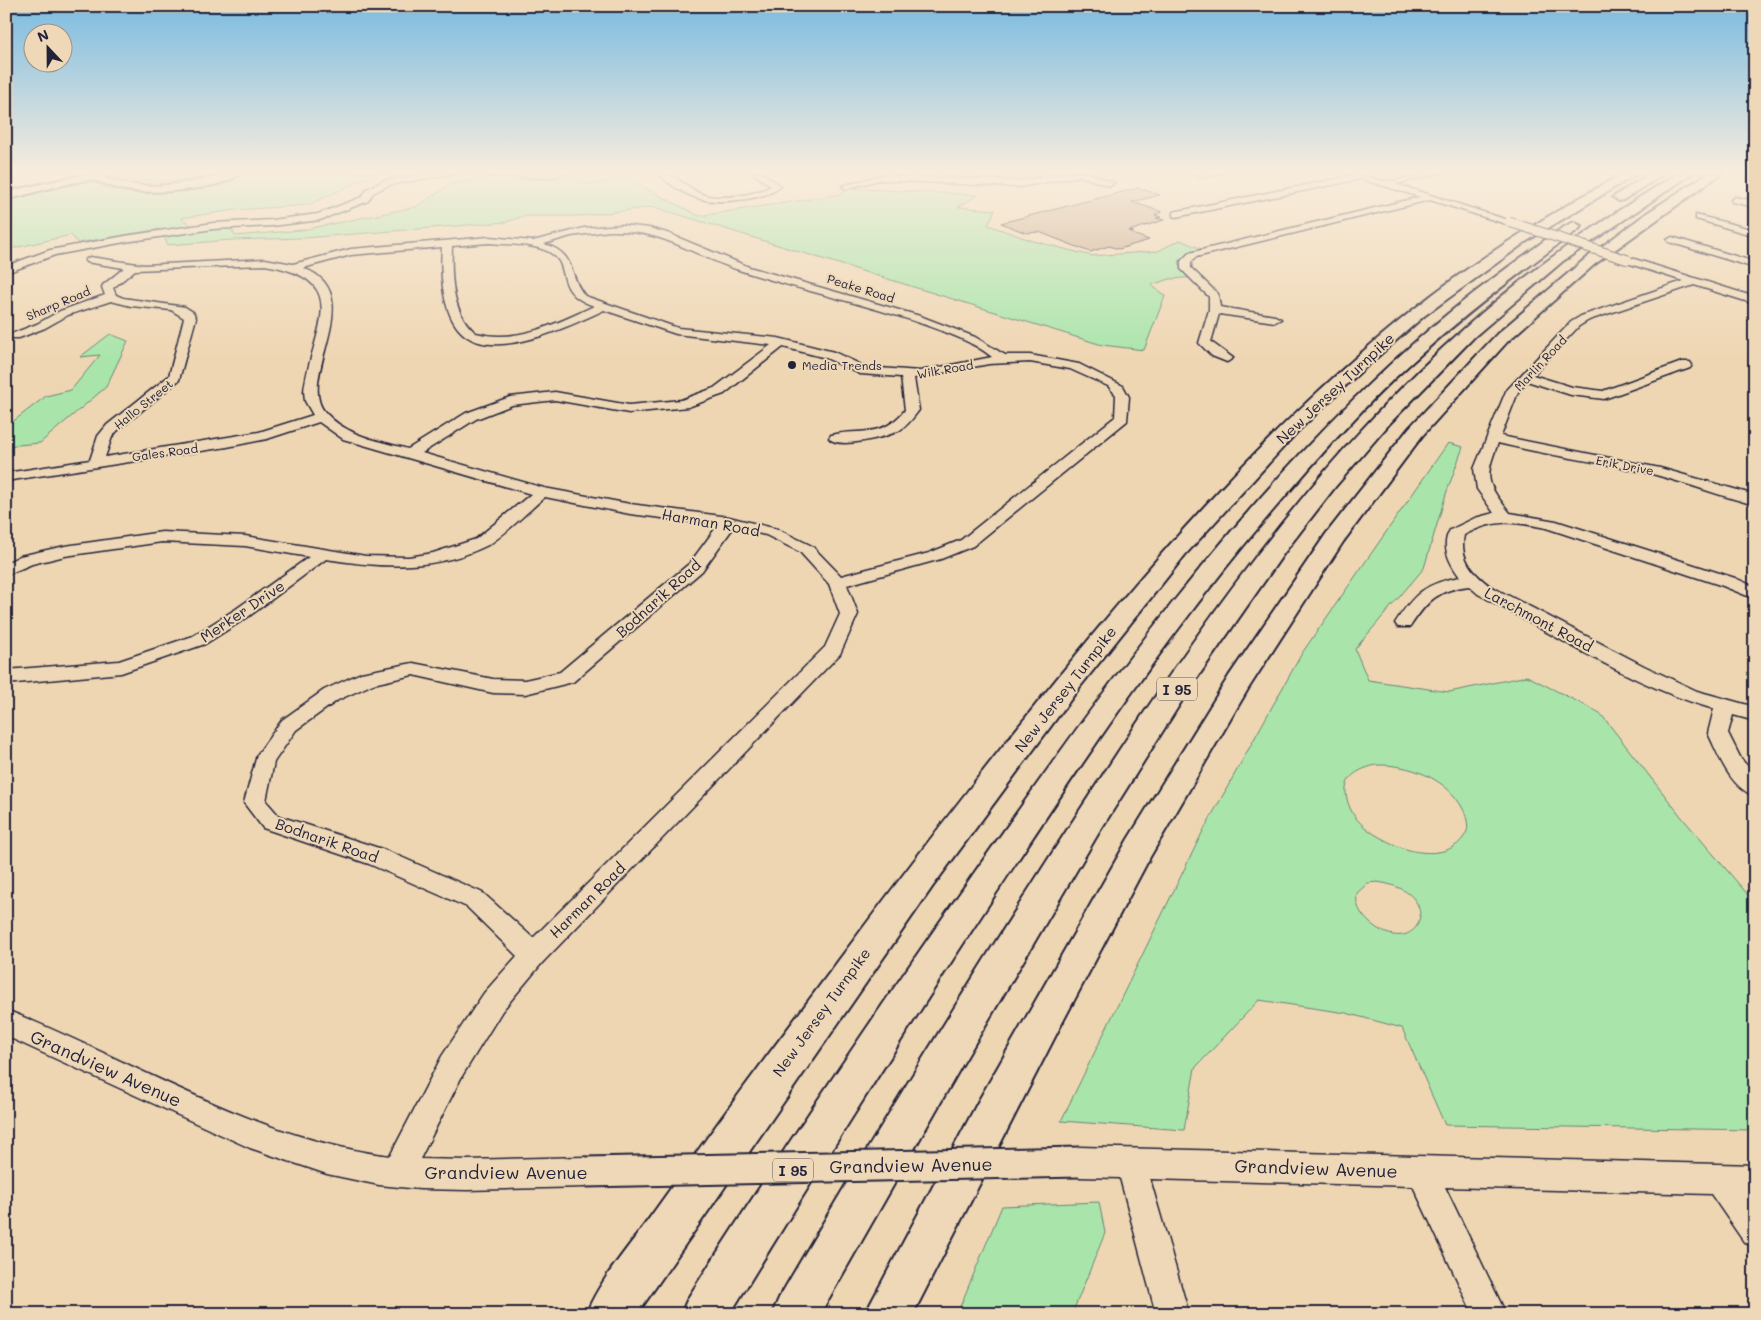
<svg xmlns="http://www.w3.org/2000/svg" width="1761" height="1320" font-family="Mali,sans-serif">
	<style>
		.green { fill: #a9e5ab; stroke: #668473; fill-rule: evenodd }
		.building { fill: #cbac90; stroke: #22223b }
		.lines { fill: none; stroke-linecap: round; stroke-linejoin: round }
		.minor-casing { stroke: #22223b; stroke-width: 3 }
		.highway-casing { stroke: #22223b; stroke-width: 4 }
		.minor { fill: #eed8b7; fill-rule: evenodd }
		.highway { fill: #eed8b7; fill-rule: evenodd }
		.minor-bridge-far1-casing { stroke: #22223b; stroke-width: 11; stroke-linecap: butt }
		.minor-bridge-casing { stroke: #22223b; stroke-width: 33; stroke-linecap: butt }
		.minor-bridge-far1 { stroke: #eed8b7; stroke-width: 9 }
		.minor-bridge { stroke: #eed8b7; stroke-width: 29 }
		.poi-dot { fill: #22223b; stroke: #eed8b7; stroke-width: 2 }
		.labels { text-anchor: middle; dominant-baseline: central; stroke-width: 4; stroke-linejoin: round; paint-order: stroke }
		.far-street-label { font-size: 12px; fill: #22223b; stroke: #eed8b7 }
		.far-poi-label { font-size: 12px; fill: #22223b; stroke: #eed8b7; text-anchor: start }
		.shield { fill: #eed8b7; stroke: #5f5960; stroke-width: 1 }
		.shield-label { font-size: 14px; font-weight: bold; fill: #22223b }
		.street-label { font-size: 15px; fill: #22223b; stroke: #eed8b7 }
		.near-street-label { font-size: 18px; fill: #22223b; stroke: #eed8b7 }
	</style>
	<rect width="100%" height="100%" fill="#efd6b3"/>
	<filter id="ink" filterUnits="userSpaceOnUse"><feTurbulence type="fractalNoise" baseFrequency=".02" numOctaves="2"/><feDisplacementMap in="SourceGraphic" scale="10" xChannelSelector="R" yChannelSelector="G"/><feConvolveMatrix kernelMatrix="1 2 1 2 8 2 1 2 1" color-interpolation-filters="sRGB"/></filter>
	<g filter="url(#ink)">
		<!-- green -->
		<g class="green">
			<polygon points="120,173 217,173 188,180 146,182 150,180 131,180 116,174"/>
			<polygon points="241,173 384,173 366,178 308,205 236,210 181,218 199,231 231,228 235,236 302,230 416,207 453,183 499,176 542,178 572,174 588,184 626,178 699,216 842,194 845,188 978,195 958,207 995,210 988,225 1033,241 1092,256 1158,251 1180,240 1206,251 1187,264 1197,277 1170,279 1151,285 1165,296 1144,350 1102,345 654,207 581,216 523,216 507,222 304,238 232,240 168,245 159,229 78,243 71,235 6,250 6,200 90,180 109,189 132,191 219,181"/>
			<polygon points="110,334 128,341 106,387 40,443 6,446 6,423 11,423 46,396 71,390 100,355 80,357"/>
			<path d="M 1448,443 L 1463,447 L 1446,494 L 1424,568 L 1355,649 L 1368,680 L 1449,692 L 1527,676 L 1600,713 L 1684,820 L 1755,903 L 1755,1130 L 1445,1125 L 1402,1028 L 1346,1013 L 1259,1000 L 1195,1068 L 1184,1130 L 1061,1121 L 1203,831 L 1302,653 ZM 1376,765 C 1409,764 1447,778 1463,809 C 1466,815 1469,825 1467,831 C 1455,860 1415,855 1393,844 C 1376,836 1357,825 1350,808 C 1339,782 1351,771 1376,765 ZM 1377,882 C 1449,891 1419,964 1370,923 C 1361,914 1355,906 1357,893 L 1368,883 Z"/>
			<polygon points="1099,1202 1105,1233 1072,1314 957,1314 1002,1206"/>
		</g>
		<!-- building -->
		<polygon class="building" points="1138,188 1160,195 1132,202 1162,212 1155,215 1161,217 1156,218 1164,220 1129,231 1134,232 1130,233 1149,240 1119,249 1109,246 1090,252 1039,232 1026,233 1001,223"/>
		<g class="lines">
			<defs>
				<g id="minor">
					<polygon points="428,173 456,173 389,185 373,193 368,201 320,220 272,226 213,229 125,242 55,255 6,273 6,266 50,250 125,236 213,223 272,220 318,214 362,197 367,189 383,181"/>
					<polygon points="479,173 575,173 544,178 483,175"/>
					<path d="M 658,173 C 674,173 685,186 699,193 C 717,201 754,196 771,186 L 753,173 L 762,173 L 781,186 C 767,200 720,204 701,199 C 687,196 668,184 658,173 Z"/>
					<polygon points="889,173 894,173 894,176 1019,181 1068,173 1089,173 1114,183 1110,186 1080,176 1019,187 879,180 846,189 842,186"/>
					<polygon points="1204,173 1222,173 1201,178 1197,176"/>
					<path d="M 1347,173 C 1361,173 1372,180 1386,181 C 1400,182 1423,173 1441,173 L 1396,184 L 1514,222 L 1506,224 L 1430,200 L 1196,257 L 1191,262 L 1191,268 L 1218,294 L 1220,307 L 1275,316 L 1281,319 L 1275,322 L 1219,314 L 1211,342 L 1233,358 L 1227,362 L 1212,356 L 1199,343 L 1209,310 L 1209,297 L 1181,269 L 1181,261 L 1189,253 L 1420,197 L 1361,179 L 1176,217 L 1173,216 L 1173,212 L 1351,176 Z"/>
					<polygon points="1735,197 1755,201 1755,207 1732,202 1731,200"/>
					<polygon points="1696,215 1755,230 1755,236 1696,219"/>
					<path d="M 622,225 L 649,228 L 667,233 L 749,267 L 920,316 L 975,337 L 1005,355 L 1030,355 L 1079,364 L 1123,386 L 1129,397 L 1127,421 L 973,546 L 941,559 L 847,585 L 858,614 L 840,654 L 542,963 L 502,1011 L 462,1076 L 420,1159 L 467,1160 L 585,1157 L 596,1161 L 600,1172 L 596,1183 L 585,1187 L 467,1190 L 420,1189 L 379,1185 L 327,1174 L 250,1148 L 6,1036 L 6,1010 C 133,1060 253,1139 390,1156 L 442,1056 L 484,993 L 517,956 L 467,907 L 369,864 L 263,828 L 244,803 L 257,755 L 282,720 L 324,690 L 361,673 L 413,663 L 493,679 L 525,680 L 560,672 L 690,563 L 718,525 L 630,514 L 545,497 C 530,509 502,538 486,546 C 435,571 381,568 326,559 L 248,617 L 205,644 L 121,673 L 6,684 L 6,670 L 119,661 L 193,636 L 236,609 L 309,557 L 245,546 L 162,542 L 65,556 L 32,564 L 6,575 L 6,563 L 20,556 L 65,546 L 162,532 L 245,536 L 366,556 L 409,557 L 433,553 L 476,539 L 531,494 L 343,439 L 319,422 L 267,439 L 227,447 L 6,481 L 6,473 L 90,460 L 98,436 L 107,425 L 169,376 L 184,318 L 171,310 L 131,306 L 111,301 L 68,315 L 45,328 L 19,338 L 11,338 L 11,334 L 37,324 L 60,311 L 105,295 L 102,287 L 103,285 L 124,268 L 86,262 L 85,260 L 90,257 L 144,265 L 265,259 L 293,264 L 351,249 L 489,237 L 533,241 L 584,228 ZM 609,231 C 664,229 693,256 742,271 C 801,290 861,303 920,323 C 945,332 971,340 992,357 L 920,371 L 866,367 L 834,352 L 778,338 L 678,328 L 585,296 C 567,275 578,254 544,244 L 571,236 ZM 489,243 C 507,245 530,243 547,251 C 575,264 550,291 594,306 C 558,323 516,344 476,333 C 451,313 451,275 452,246 ZM 442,247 C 440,273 442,319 466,336 C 500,360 572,325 604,310 L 676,334 L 771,345 L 714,388 L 681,400 L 629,405 L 555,392 L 510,397 L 466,413 L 408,449 C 379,441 346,436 325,412 C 295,377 372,294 303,268 L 351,255 ZM 265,265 C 357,280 311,330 304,391 L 305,401 L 313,415 L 259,432 L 105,457 L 112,437 L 117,431 L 179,380 L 196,318 L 193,312 L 185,307 L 123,298 L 116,295 L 113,288 L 135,270 ZM 783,347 L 826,358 L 860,374 L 901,377 L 905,410 C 882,439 861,428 831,435 L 829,438 C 838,450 888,437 900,430 C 908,425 913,418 919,410 L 914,378 L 989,364 L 1030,362 L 1070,369 L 1108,386 L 1116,395 L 1115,417 L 961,540 L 929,553 L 841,576 L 812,546 L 777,529 L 729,517 L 630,504 L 544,488 L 422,453 L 476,419 L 512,405 L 555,400 L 629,413 L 688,407 L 724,394 ZM 733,528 L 766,535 L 800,552 L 829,584 L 840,614 L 825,647 L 533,938 L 483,893 L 385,850 L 279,816 L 266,801 L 274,762 L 296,730 L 338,700 L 373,684 L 413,675 L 493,693 L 525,694 L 573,682 L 702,571 Z"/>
					<polygon points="1672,237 1755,262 1755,268 1669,242 1667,240"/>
					<path d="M 1628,257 L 1755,297 L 1755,304 L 1694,285 L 1589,320 L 1579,326 L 1533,375 L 1572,387 L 1603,391 L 1682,362 L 1690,362 L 1692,365 L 1690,368 L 1604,399 L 1571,395 L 1527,381 L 1518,392 L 1501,436 L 1660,468 L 1755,495 L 1755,505 C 1721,496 1689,484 1656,475 C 1604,462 1550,456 1498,443 C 1484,479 1486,483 1510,513 L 1556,521 L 1735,578 L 1755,587 L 1755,599 L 1723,586 L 1546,528 C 1513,521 1494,519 1464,535 C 1459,559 1473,573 1490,586 L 1644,666 L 1697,691 L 1755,707 L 1755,721 L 1733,715 L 1728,733 L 1741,759 L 1755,774 L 1755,796 C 1730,788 1718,754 1708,733 L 1714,709 C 1635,687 1551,633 1478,594 L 1469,586 C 1437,590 1427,601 1410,627 L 1398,627 L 1395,623 C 1414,594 1425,583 1460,577 C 1450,564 1440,546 1450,530 L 1475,518 L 1494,513 L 1477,489 L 1474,469 L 1506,391 L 1571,322 L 1581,316 L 1683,281 L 1624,262 L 1623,260 Z"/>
					<polygon points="1079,1147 1755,1165 1755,1195 1748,1195 1755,1204 1755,1246 1744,1242 1711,1194 1445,1187 1506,1314 1473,1314 1413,1186 1150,1179 1189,1314 1156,1314 1120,1178 1079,1177 1069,1172 1064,1162 1069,1152"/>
				</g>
				<g id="highway">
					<path d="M 90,173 L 111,173 L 104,177 C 133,189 168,187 199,180 C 214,177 226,173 241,173 C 225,190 148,195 125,190 C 116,189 96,179 89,180 C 61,184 33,193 6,200 L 6,192 Z"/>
					<path d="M 1624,173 L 1638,173 L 1527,241 L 1424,316 L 1360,372 L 1299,430 L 1185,555 L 1079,688 L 933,886 L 637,1314 L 586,1314 C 601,1278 629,1247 651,1216 C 696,1153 742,1089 789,1027 C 867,922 945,818 1027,716 C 1143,570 1267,426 1414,309 C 1479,257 1551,213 1624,173 Z"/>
					<polygon points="1651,173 1665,173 1623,200 1619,201 1613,197"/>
					<path d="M 1679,173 L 1693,173 L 1563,261 L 1475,336 L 1390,423 L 1335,487 L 1284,553 L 1188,691 L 1098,834 L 962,1065 L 820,1314 L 772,1314 L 779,1298 C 865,1150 955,1005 1047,861 C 1169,672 1296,477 1466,327 C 1532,268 1604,218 1679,173 Z"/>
					<polygon points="1708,173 1722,173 1595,264 1508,341 1422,436 1343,542 1248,689 1150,857 1060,1027 913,1314 865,1314 979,1100 1128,839 1229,676 1326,534 1409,428 1497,334 1585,259 1647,213"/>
					<path d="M 1574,222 L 1581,226 L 1579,229 C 1520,272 1464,315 1410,364 C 1369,401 1331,443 1295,485 C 1181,614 1085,757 991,901 C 902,1037 815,1175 730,1314 L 681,1314 L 688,1298 C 787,1143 890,992 996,842 C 1127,656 1264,470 1438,322 C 1469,296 1500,273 1533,249 C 1546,240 1559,228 1574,222 Z"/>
				</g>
			</defs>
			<!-- minor casing -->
			<use href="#minor" class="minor-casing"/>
			<!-- highway casing -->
			<use href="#highway" class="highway-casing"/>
			<!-- minor -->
			<use href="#minor" class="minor"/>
			<!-- highway -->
			<use href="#highway" class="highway"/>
			<defs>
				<polyline id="minor-bridge-far1" points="1509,222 1628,260"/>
				<polyline id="minor-bridge" points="585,1172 1079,1162"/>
			</defs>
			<!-- minor-bridge-far1 casing -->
			<use href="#minor-bridge-far1" class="minor-bridge-far1-casing"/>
			<!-- minor-bridge casing -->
			<use href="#minor-bridge" class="minor-bridge-casing"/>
			<!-- minor-bridge-far1 -->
			<use href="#minor-bridge-far1" class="minor-bridge-far1"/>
			<!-- minor-bridge -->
			<use href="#minor-bridge" class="minor-bridge"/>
		</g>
	</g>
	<!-- sky -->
	<linearGradient id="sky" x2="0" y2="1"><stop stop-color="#7bbbe1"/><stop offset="0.48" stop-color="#f8eddd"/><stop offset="1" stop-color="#f8eddd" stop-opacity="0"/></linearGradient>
	<rect width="1761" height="358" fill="url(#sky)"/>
	<!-- markers -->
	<circle class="poi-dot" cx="792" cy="365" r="5"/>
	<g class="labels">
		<!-- far-street labels -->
		<g class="far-street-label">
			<text transform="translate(861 288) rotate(17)">Peake Road</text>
			<text transform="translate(58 303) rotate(-23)">Sharp Road</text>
			<text transform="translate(1540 363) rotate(-47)">Marlin Road</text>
			<text transform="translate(945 369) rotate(-10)">Wilk Road</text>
			<text transform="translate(143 404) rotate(-39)">Hallo Street</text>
			<text transform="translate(165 452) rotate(-8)">Gales Road</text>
			<text transform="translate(1625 465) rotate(11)">Erik Drive</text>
		</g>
		<!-- far-poi labels -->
		<g class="far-poi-label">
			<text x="802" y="365">Media Trends</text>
		</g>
		<!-- shield labels -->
		<g class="shield">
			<rect x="1157" y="677.5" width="40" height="23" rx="4"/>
			<rect x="773" y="1158.5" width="40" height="23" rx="4"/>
		</g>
		<g class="shield-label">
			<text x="1177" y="689">I 95</text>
			<text x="793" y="1170">I 95</text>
		</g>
		<!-- street labels -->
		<g class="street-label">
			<text transform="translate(1335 388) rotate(-43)">New Jersey Turnpike</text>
			<text transform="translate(711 522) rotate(10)">Harman Road</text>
			<text transform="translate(658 598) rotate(-42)">Bodnarik Road</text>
			<text transform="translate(242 611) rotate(-34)">Merker Drive</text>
			<text transform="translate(1539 619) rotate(28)">Larchmont Road</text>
			<text transform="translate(1065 689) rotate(-52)">New Jersey Turnpike</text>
			<text transform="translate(327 840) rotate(19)">Bodnarik Road</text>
			<text transform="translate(587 900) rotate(-45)">Harman Road</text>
			<text transform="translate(821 1012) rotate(-54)">New Jersey Turnpike</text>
		</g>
		<!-- near-street labels -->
		<g class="near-street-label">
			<text transform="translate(106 1068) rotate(24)">Grandview Avenue</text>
			<text transform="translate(911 1165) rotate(-1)">Grandview Avenue</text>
			<text transform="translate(1316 1168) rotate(2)">Grandview Avenue</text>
			<text x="506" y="1172">Grandview Avenue</text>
		</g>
	</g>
	<!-- margin -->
	<rect width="1761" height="1320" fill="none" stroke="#eed8b7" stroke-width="25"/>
	<rect x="12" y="12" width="1736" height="1295" fill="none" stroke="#22223b" stroke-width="2" filter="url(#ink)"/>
	<!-- north arrow -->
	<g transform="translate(48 48) rotate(338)"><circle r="24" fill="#eed8b7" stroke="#9c8f85"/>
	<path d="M0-4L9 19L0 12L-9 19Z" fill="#22223b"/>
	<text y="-8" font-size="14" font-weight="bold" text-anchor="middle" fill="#22223b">N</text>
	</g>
</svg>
